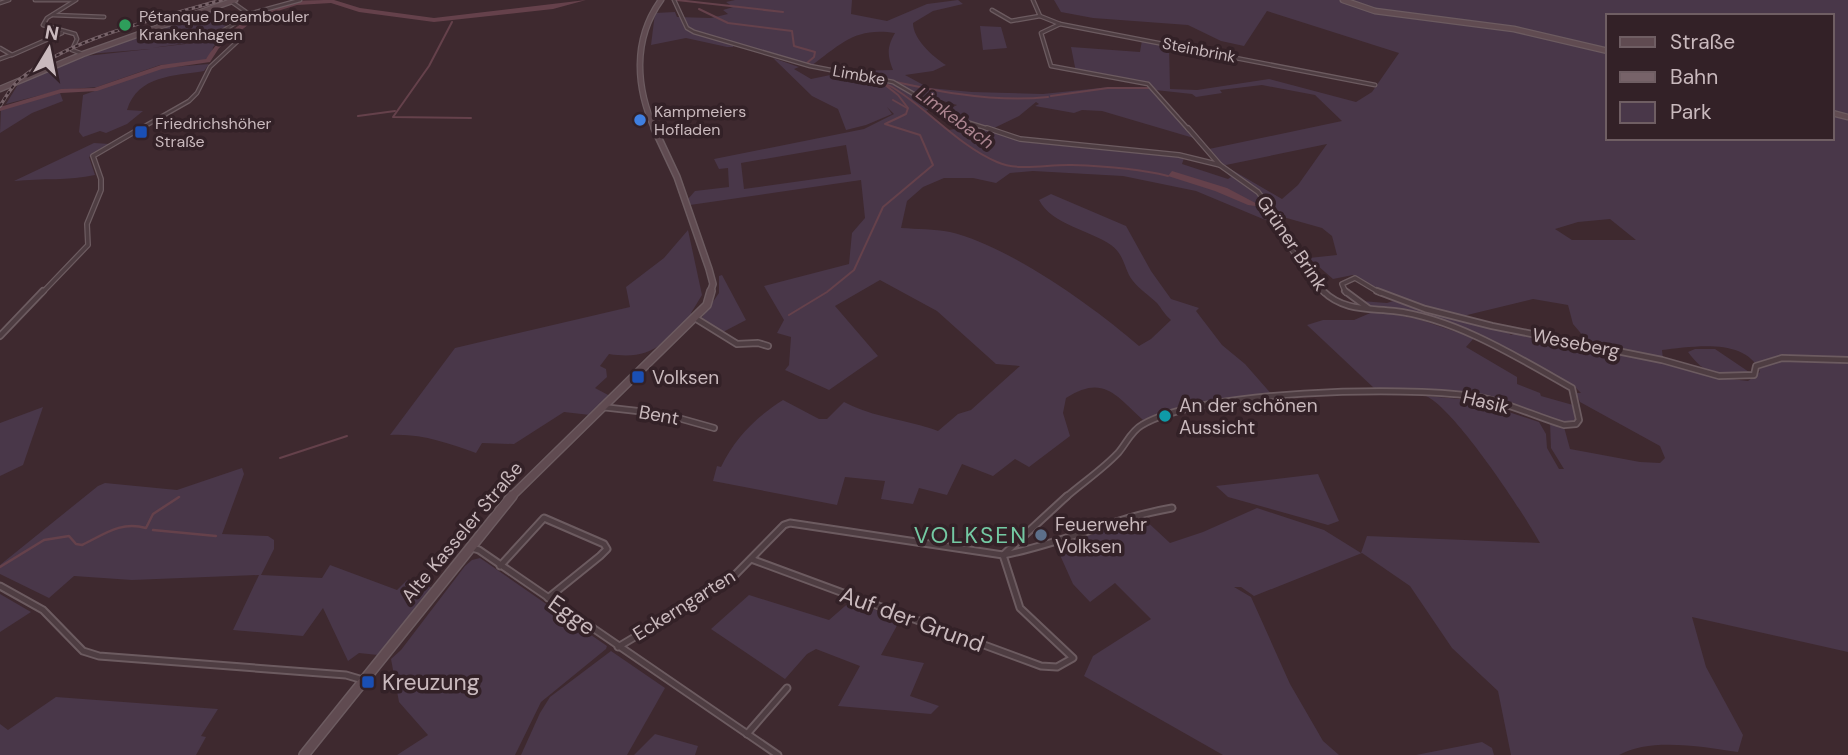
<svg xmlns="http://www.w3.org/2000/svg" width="1848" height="755" font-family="'DM Sans',sans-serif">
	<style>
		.green { fill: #493749; fill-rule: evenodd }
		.water { fill: #65414b }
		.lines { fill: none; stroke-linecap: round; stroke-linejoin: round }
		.stream-far1 { stroke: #65414b; stroke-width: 2 }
		.stream { stroke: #65414b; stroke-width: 2.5 }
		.river { fill: #65414b; fill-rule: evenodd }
		.street-far3-casing { stroke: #6c5b60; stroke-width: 5 }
		.street-far2-casing { stroke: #6c5b60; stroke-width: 6 }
		.street-far1-casing { stroke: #6c5b60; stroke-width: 8 }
		.street-casing { stroke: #6c5b60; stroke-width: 9 }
		.secondary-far3-casing { stroke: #6c5b60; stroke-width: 7 }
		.secondary-far2-casing { stroke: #6c5b60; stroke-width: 8 }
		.secondary-far1-casing { stroke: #6c5b60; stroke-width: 10 }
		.secondary-casing { stroke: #6c5b60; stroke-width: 12 }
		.street-far3 { stroke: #4e3d42; stroke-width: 2.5 }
		.street-far2 { stroke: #4e3d42; stroke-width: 3.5 }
		.street-far1 { stroke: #4e3d42; stroke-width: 4.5 }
		.street { stroke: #4e3d42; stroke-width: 5 }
		.secondary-far3 { stroke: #604b51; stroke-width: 4.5 }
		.secondary-far2 { stroke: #604b51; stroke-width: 5 }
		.secondary-far1 { stroke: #604b51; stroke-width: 7 }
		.secondary { stroke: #604b51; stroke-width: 9 }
		.rail-casing { stroke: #776369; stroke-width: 3.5 }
		.rail { stroke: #332127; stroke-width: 2; stroke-dasharray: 3.5; stroke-linecap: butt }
		.leisure-dot { fill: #2e9e5b; stroke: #332127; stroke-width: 2.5 }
		.shop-dot { fill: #3f7fe0; stroke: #332127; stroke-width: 2.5 }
		.transit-dot { fill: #1a4fb4; stroke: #332127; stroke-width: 2.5 }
		.culture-dot { fill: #0f9aa8; stroke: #332127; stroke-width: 2.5 }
		.service-dot { fill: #5c6f8a; stroke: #332127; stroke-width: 2.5 }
		.labels { text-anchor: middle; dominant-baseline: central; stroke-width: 7; stroke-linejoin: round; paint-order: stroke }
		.far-poi-label { font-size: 16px; fill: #c9b9bd; stroke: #332127; text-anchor: start }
		.far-street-label { font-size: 16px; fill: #c9b9bd; stroke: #332127 }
		.far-water-label { font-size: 18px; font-style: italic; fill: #ac8590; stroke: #332127 }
		.street-label { font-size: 19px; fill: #c9b9bd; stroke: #332127 }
		.poi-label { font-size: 19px; fill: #c9b9bd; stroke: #332127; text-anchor: start }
		.quarter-label { font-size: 23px; letter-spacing: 2px; fill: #74c9a3; stroke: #332127 }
		.near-street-label { font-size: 23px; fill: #c9b9bd; stroke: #332127 }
		.near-poi-label { font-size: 23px; fill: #c9b9bd; stroke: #332127; text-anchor: start }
	</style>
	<rect width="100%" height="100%" fill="#3e292f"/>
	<!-- green -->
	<g class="green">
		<path d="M 735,0 L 852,0 L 851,14 L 887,21 L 927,4 L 958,0 L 963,4 L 933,11 L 913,23 C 913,39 933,57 946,65 L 933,71 L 905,75 L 929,88 L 972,92 L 1043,94 L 1110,87 L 1151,88 L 1197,139 L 1102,111 L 1082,110 L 1074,113 L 1035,106 L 1039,104 L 1036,102 L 1019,116 L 992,129 L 960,120 L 945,111 L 957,105 L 929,97 L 921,99 L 932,107 L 926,111 L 948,130 L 962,128 L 965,124 L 1034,143 L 1105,146 L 1184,158 L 1182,164 L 1228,179 L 1231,177 L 1221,168 L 1227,167 L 1282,199 L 1298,185 L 1327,144 L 1226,165 L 1221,164 L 1209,149 L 1342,121 L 1315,95 L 1262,85 L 1220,90 L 1222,93 L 1196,97 L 1192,94 L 1155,90 L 1140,80 L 1076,72 L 1071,47 L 1140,52 L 1142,40 L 1169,45 L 1170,89 L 1197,90 L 1269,79 L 1356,102 L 1372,92 L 1399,53 L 1267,11 L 1244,46 L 1221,41 L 1188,25 L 1093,18 L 1061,12 L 1054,0 L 1848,0 L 1848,652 L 1692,617 L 1706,667 L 1743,735 L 1738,752 C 1704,747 1650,737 1619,755 L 1511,755 L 1498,691 L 1452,648 L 1410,586 L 1362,553 L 1254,596 L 1241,587 L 1234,587 L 1251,597 L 1290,684 L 1323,741 L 1339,755 L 1223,755 L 1084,676 L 1093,656 L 1151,619 L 1115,583 L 1090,602 L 1073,584 L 1055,544 L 1142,517 L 1170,543 L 1203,532 L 1257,508 L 1324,530 L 1361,553 L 1367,536 L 1540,543 C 1523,512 1455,409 1426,396 L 1472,400 L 1539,422 L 1546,434 L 1547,448 L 1559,469 L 1564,469 L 1551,448 L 1550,422 L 1564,427 L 1570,449 L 1640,462 L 1660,463 L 1665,458 L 1660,446 L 1580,402 L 1576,393 L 1581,393 L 1573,385 C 1527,361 1482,338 1434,320 C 1410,311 1383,315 1361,301 L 1387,303 L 1393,301 L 1504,330 L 1511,335 L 1517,333 L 1663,361 L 1731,379 L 1748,381 L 1760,372 C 1746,337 1692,347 1662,350 L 1663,359 L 1590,344 L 1573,324 L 1568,305 L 1533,299 L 1463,316 L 1392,298 L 1353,275 L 1333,279 L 1309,258 L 1337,255 L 1332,236 L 1322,228 L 1283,217 L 1275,224 L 1196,191 L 1123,176 L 1033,171 L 1010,173 L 996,183 L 973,178 L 944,178 L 923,187 L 907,201 L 901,228 C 917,229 934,229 950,232 C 1009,246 1093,306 1139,346 L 1151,339 L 1171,320 C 1164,314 1162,309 1157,303 C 1150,296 1140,290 1133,281 C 1124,270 1125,255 1111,245 C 1090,230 1052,225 1039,200 L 1051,194 L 1126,226 L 1151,271 L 1171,299 L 1199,308 L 1196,311 L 1222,345 L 1245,364 L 1273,396 L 1181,406 L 1143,420 C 1116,395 1103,374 1066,398 L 1063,413 L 1070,436 L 1029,467 L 1015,459 L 993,476 L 962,464 L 947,495 L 919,488 L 913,504 L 881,499 L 885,481 L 845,477 L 837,505 L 713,481 L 717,466 L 721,467 C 735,438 756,417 783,400 L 819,419 L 827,419 L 844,402 C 874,418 906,419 938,431 L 958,414 L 971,410 L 1020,366 L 996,364 L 937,311 L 880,280 L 835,306 L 878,356 L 829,390 L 785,370 L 789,365 L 791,337 L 777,333 L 784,320 L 764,286 L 849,264 L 852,233 L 865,218 L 861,180 L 690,205 L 688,199 L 695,191 L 729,187 L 728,168 L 719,169 L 714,159 L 864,129 L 894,114 L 887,107 L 892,114 L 866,125 L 846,130 L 838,109 L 812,96 L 773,58 L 799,67 L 794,69 L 811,79 L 840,73 L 848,74 L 849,83 L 849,71 L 893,70 C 887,55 887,47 895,33 C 855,27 841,44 811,66 L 733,43 L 733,47 L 727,47 L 686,38 L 651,45 L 655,13 L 675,12 L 677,17 L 711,18 L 728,14 L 723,10 L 733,7 L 726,2 ZM 1608,16 L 1832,16 L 1832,138 L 1608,138 ZM 846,145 L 851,174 L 744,189 L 741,163 ZM 1610,219 L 1636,240 L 1572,240 L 1555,229 L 1578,222 Z"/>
		<polygon points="217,8 225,16 215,20 227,26 203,41 151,48 220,40 213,47 212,54 202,62 160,65 97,87 61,90 6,104 17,86 22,82 86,56 150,49 88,54"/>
		<polygon points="980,26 1001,27 1007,48 983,50"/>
		<path d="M 209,64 L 204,71 C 174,76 138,75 127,110 L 143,111 L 127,124 L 106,133 L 100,131 L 83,137 L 79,132 L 83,95 L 161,68 Z"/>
		<polygon points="60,93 63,101 32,113 0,133 1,109"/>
		<path d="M 94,143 L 110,144 L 89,157 L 95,175 C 69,181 42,178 14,181 Z"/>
		<path d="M 688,230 L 702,295 L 691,313 L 693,316 C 665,342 652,361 609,354 L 600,366 L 606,369 L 607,377 L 595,388 L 610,396 L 590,415 L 564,412 L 514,444 L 482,443 L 476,453 C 448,443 420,433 390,435 L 455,348 L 630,307 L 626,287 L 664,258 Z"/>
		<polygon points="722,275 746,320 723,332 701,319 719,293 719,276"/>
		<polygon points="1375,311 1418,319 1474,338 1466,347 1517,377 1517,384 1540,393 1541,396 1573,405 1575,420 1564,423 1459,392 1375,389 1307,325 1323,320 1354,320"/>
		<path d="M 1695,349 L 1715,349 L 1752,374 C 1721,375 1708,379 1688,352 Z"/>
		<polygon points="43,407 23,465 0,476 0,423"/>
		<polygon points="242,468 244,474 222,534 268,536 274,540 274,549 261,575 322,578 330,565 397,590 407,580 433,588 378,655 359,653 348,661 323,608 303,636 233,630 259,575 132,580 74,576 49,598 0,574 0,565 98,486 105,483 177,490"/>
		<polygon points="1318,474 1339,521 1328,525 1228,497 1216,486"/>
		<polygon points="480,558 607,646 606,649 541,702 515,755 397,755 428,735 399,702 391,659 401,650 465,566 472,560"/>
		<polygon points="0,594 31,612 0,632"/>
		<polygon points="749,595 829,620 852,600 900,620 881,655 924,663 910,696 939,706 931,714 838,706 860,666 816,649 807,654 785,679 711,629"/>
		<polygon points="611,651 665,688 627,755 521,755 540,713 550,697"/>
		<polygon points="56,697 218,709 201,736 206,737 196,755 0,755 0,724 8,730"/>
		<polygon points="655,734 698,746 695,755 634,755"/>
		<polygon points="1482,742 1492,748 1494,755 1416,755"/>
	</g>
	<!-- water -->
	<polygon class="water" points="1172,171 1227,188 1263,207 1248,205 1215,191 1168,176"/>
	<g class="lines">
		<!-- stream-far1 -->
		<g class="stream-far1">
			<polyline points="677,0 783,12"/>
			<polyline points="699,9 728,23 792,31 794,46 815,52 814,57 807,63 811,65"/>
			<polyline points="452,22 429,66 393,117 471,118"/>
			<polyline points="837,70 857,73"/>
			<path d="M 856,73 C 918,87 984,104 1048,97"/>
			<path d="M 862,78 C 872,84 883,82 892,87 C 928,109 959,146 997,162 C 1019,172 1048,164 1072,165 C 1104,166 1137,168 1168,176"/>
			<polyline points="1051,96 1108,88 1150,88"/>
			<polyline points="893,100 907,108"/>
			<polyline points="0,107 5,107"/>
			<polyline points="358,116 395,111"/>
			<polyline points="789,315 827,292 854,270 883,207 933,165 920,135 885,124 906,114 908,108 898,95 884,84"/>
			<polyline points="280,458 347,436"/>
		</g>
		<!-- stream -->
		<g class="stream">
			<polyline points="153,530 216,536"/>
			<path d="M 0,567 L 44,540 L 69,536 L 76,544 L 82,545 C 105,534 120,521 146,528 L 153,514 L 179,497"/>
		</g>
		<!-- river -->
		<path class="river" d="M 334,0 L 360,8 L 434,18 L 586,0 L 553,9 L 434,22 L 359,12 L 331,3 L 297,5 L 258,17 L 219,48 L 210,62 L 162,69 L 97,91 L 61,93 L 0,111 L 0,107 L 61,89 L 94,88 L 161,65 L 206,59 C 223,30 262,8 295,1 C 308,0 321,0 334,0 Z"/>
		<defs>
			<g id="street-far3">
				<polyline points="35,0 73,0"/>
				<polyline points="76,0 47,18 43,25 75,34 77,39 72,50 83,54"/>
				<polyline points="674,0 687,28 694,32 810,66 893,82 957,119 992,130"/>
				<polyline points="1033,0 1040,16 1060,24 1375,85"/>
				<polyline points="0,3 9,0"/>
				<polyline points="992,10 1011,21 1040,16"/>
				<polyline points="249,14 300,0"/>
				<polyline points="53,15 104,17"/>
				<polyline points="1060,24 1041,33 1051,66 1148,84 1189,130"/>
				<polyline points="0,48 12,55 62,33"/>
				<polyline points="0,59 11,55"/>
				<polyline points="138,130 189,101 197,93 210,67 240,39 218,34 249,14 229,0"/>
			</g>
			<g id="street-far2">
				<polyline points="987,128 1020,139 1179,155 1220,165"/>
				<polyline points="1188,128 1220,165 1258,192 1280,221 1286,242 1324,293"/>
				<polyline points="42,293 88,245 87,224 101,190 101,179 93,156 141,128"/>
				<polyline points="1346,293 1342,284 1355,278 1380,293"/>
			</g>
			<g id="street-far1">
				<polyline points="1345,291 1368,308"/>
				<polyline points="1377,291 1425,309 1492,326 1662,360 1719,376 1754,375 1756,366 1782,358 1848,360"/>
				<polyline points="695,318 737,344 758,343 768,346"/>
				<polyline points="0,336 43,291"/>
				<polyline points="602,407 664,414 714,428"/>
				<path d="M 1065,498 C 1082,483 1102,470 1118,453 C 1126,444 1131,431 1142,425 C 1201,390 1404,386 1473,396 C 1504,401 1534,416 1564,425 L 1576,424 L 1579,420 L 1572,388 C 1519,358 1455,318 1394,311 C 1369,308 1343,311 1323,291"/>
			</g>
			<g id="street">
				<polyline points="472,548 479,550 778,755"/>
				<polyline points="1003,555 1067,496"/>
				<polyline points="751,559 1041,666 1057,667 1073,658 1020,608 1003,555"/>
				<polyline points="500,566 544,518 604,544 607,549 600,556 548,598"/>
				<polyline points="0,586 43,610 83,651 99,656 346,675 363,680"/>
				<path d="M 618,647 L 730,580 L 784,525 L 790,523 L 1003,555 C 1061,544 1114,518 1172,508"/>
				<polyline points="747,734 787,688"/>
			</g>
			<g id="secondary-far3">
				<polyline points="1343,0 1375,11 1514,29 1608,51"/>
				<polyline points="0,89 83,54 235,0"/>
				<polyline points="1832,113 1848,117"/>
				<path d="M 655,130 C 636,88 632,40 661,0"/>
			</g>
			<polyline id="secondary-far2" points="654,128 677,177 709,269 713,284 710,293"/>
			<polyline id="secondary-far1" points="510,498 707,305 711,291"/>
			<polyline id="secondary" points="304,755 512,496"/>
		</defs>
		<!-- street-far3 casing -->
		<use href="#street-far3" class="street-far3-casing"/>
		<!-- street-far2 casing -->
		<use href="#street-far2" class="street-far2-casing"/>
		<!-- street-far1 casing -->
		<use href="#street-far1" class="street-far1-casing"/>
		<!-- street casing -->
		<use href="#street" class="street-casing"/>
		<!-- secondary-far3 casing -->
		<use href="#secondary-far3" class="secondary-far3-casing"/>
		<!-- secondary-far2 casing -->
		<use href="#secondary-far2" class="secondary-far2-casing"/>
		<!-- secondary-far1 casing -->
		<use href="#secondary-far1" class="secondary-far1-casing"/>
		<!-- secondary casing -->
		<use href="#secondary" class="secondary-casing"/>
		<!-- street-far3 -->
		<use href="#street-far3" class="street-far3"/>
		<!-- street-far2 -->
		<use href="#street-far2" class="street-far2"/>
		<!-- street-far1 -->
		<use href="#street-far1" class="street-far1"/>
		<!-- street -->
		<use href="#street" class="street"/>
		<!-- secondary-far3 -->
		<use href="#secondary-far3" class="secondary-far3"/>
		<!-- secondary-far2 -->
		<use href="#secondary-far2" class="secondary-far2"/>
		<!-- secondary-far1 -->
		<use href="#secondary-far1" class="secondary-far1"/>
		<!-- secondary -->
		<use href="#secondary" class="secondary"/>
		<defs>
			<path id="rail" d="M 0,106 C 6,97 11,87 19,80 C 71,37 158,19 221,0"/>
		</defs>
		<!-- rail casing -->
		<use href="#rail" class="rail-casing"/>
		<!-- rail -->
		<use href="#rail" class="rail"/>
	</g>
	<!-- markers -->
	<circle class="leisure-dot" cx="125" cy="25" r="7"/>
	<circle class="shop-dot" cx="640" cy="120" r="7"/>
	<g class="transit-dot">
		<rect x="134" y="125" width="14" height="14" rx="3.5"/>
		<rect x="631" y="370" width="14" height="14" rx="3.5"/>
		<rect x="361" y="675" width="14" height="14" rx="3.5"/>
	</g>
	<circle class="culture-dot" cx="1165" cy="416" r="7"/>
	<circle class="service-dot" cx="1041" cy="535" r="7"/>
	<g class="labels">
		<!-- far-poi labels -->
		<g class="far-poi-label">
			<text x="139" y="16">Pétanque Dreambouler<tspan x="139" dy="18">Krankenhagen</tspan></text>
			<text x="654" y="111">Kampmeiers<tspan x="654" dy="18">Hofladen</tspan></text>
			<text x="155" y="123">Friedrichshöher<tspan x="155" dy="18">Straße</tspan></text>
		</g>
		<!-- far-street labels -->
		<g class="far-street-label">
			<text transform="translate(1199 50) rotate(11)">Steinbrink</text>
			<text transform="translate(859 75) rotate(10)">Limbke</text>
		</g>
		<!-- far-water labels -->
		<g class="far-water-label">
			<text transform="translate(955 118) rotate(36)">Limkebach</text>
		</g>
		<!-- street labels -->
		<g class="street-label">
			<text transform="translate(1292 243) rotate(56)">Grüner Brink</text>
			<text transform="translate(1576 343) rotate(11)">Weseberg</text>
			<text transform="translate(1486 402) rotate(14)">Hasik</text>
			<text transform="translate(659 415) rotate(10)">Bent</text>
			<text transform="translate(462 532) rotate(-50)">Alte Kasseler Straße</text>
			<text transform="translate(684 605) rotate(-32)">Eckerngarten</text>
		</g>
		<!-- poi labels -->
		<g class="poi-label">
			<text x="652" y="377">Volksen</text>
			<text x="1179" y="405">An der schönen<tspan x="1179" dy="22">Aussicht</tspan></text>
			<text x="1055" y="524">Feuerwehr<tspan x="1055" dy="22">Volksen</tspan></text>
		</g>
		<!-- quarter labels -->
		<g class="quarter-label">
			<text x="971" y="535">VOLKSEN</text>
		</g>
		<!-- near-street labels -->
		<g class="near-street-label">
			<text transform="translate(572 615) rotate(35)">Egge</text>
			<text transform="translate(912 619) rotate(20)">Auf der Grund</text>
		</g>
		<!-- near-poi labels -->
		<g class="near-poi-label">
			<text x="382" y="682">Kreuzung</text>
		</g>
	</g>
	<!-- legend -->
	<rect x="1606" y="14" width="228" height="126" fill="#332127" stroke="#6f5e63" stroke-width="2"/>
	<rect x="1620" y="37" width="35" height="10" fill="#604b51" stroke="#6f5e63" stroke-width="2"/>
	<text x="1670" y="49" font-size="21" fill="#c9b9bd">Straße</text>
	<rect x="1620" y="72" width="35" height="10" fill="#776369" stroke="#6f5e63" stroke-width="2"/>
	<text x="1670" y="84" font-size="21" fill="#c9b9bd">Bahn</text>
	<rect x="1620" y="102" width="35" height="21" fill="#493749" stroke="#6f5e63" stroke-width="2"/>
	<text x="1670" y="119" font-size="21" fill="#c9b9bd">Park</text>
	<!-- north arrow -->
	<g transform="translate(49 49) rotate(10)" stroke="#332127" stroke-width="5" paint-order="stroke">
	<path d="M0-5L12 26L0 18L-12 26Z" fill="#c9b9bd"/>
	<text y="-10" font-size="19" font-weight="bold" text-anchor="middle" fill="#c9b9bd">N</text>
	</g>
</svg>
